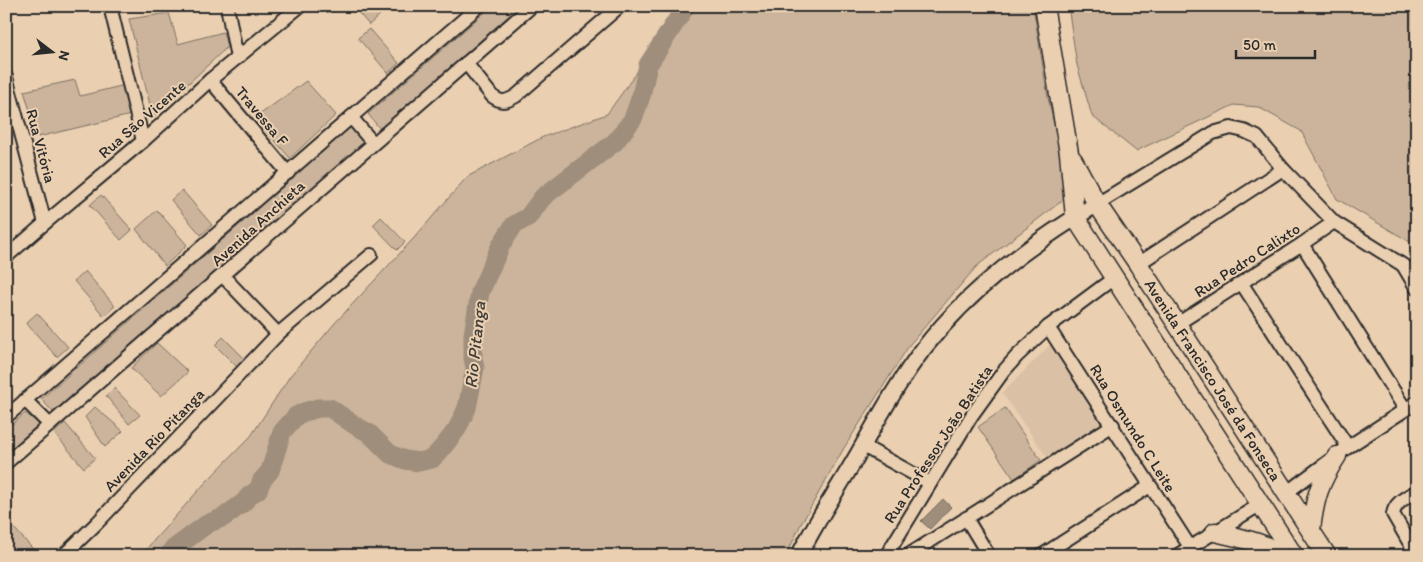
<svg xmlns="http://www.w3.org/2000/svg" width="1423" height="562" font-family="Itim,sans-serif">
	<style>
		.built { fill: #dac1a6 }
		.green { fill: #cbb49b; stroke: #7b7063 }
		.water { fill: #9f8e7c; stroke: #71665c }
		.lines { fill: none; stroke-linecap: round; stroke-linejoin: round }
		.river { stroke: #9f8e7c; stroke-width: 19 }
		.minor-casing { stroke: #2b2b2b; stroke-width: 16 }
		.tertiary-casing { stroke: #2b2b2b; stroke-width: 19 }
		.secondary-casing { stroke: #2b2b2b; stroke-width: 21 }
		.minor { stroke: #eacfb1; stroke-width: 12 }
		.tertiary { stroke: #eacfb1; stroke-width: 15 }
		.secondary { stroke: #eacfb1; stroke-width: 18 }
		.labels { text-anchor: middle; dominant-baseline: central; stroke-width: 4; stroke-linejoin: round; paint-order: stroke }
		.street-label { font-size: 16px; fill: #2b2b2b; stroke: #eacfb1 }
		.water-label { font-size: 18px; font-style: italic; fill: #423f3b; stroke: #eacfb1 }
	</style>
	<rect width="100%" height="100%" fill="#eacfb1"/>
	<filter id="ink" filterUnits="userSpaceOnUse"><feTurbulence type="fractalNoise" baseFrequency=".02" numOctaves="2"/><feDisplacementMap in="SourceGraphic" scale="10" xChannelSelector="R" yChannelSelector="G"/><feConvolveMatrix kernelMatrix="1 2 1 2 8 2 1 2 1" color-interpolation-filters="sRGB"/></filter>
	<g filter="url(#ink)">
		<!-- built -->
		<polygon class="built" points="1051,344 1108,423 1049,460 1002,393"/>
		<!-- green -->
		<g class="green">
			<polygon points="353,6 373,6 380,15 369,25"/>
			<polygon points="492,6 520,6 380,129 368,114"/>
			<polygon points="677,6 1033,6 1048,98 1067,182 1063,200 977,266 910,344 844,448 800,526 786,556 140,556 206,482 251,436 290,376 335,323 415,237 467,177 543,137 607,114 642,65"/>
			<polygon points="1068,6 1417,6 1417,246 1337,199 1301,131 1258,107 1234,105 1136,151 1092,116 1077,65"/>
			<polygon points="169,13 178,44 223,32 227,47 153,117 129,19"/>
			<polygon points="369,29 399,63 388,73 358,38"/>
			<polygon points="75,80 80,96 125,85 131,115 38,137 24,91"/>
			<polygon points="306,81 336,115 290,158 255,118"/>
			<polygon points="352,126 365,142 53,412 41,399"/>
			<polygon points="182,190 212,225 201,235 171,200"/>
			<polygon points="101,195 132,230 121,240 90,205"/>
			<polygon points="157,210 187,245 165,266 136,229"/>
			<polygon points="381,217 405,242 397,250 373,225"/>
			<polygon points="85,271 115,306 104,316 74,281"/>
			<polygon points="37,313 68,347 57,357 26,323"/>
			<polygon points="223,337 247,361 239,369 215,345"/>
			<polygon points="157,343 188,372 161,396 131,368"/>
			<polygon points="114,388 140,415 129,424 106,396"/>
			<polygon points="95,407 123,431 105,447 85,417"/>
			<polygon points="1005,408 1041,460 1014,479 978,427"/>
			<polygon points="25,413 39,424 6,453 6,430"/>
			<polygon points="65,423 95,458 84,468 54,433"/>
			<polygon points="14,528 39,556 6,556 6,535"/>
		</g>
		<!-- water -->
		<polygon class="water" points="943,499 951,507 930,529 921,521"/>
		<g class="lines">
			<!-- river -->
			<polyline class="river" points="169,556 172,550 207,524 224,517 243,503 250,495 258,490 262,480 270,471 282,432 296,416 304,412 318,408 330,408 356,426 369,433 390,454 405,460 419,462 432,459 443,447 457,429 467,408 475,368 473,358 473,335 480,292 501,245 514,225 528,217 543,197 615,142 633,119 641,96 648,65 686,6"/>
			<defs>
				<g id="minor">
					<polyline points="110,6 143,141"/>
					<polyline points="227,6 237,58"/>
					<path d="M 466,63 L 492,96 C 501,103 506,102 516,96 L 620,6"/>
					<polyline points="6,77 45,223"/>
					<polyline points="210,80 288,173"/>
					<polyline points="351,117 373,143"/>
					<polyline points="1097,204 1213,133 1231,128 1244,131 1257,137 1283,169 1334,222 1417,274"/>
					<polyline points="1302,244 1405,409"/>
					<polyline points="6,257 45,223 143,141 210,80 300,6"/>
					<polyline points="1138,264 1283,169"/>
					<polyline points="1404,267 1417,289"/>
					<polyline points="1242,284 1348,447"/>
					<polyline points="1177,324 1302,244 1334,222"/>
					<polyline points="1048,327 1190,547"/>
					<polyline points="278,334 371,255"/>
					<polyline points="25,400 50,425"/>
					<polyline points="6,417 479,6"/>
					<polyline points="863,446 930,483"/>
					<polyline points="6,463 532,6"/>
					<path d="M 1417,491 C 1407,497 1395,502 1393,514 L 1417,556"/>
					<polyline points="1286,493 1348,447 1417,402"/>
					<polyline points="966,518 989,556"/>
					<polyline points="63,556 97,523 278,334 223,276"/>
					<polyline points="886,556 972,415 1003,372 1017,356 1048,327 1114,278"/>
					<polyline points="907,556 1113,425"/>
					<polyline points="1041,556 1150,486"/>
					<polyline points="1176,556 1261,504"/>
				</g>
				<path id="tertiary" d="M 799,556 C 815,523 836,492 854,461 C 876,423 897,383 924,348 C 971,288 1032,243 1097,204"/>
				<g id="secondary">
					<polyline points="1044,6 1069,153 1075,217 1294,556"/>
					<polyline points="1073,160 1097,204 1138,264 1327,556"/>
					<path d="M 1311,529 C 1315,498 1319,483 1337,456"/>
					<path d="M 1215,532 C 1240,538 1264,542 1285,556"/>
				</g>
			</defs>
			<!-- minor casing -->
			<use href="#minor" class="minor-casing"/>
			<!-- tertiary casing -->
			<use href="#tertiary" class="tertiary-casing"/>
			<!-- secondary casing -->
			<use href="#secondary" class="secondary-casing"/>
			<!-- minor -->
			<use href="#minor" class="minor"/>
			<!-- tertiary -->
			<use href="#tertiary" class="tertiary"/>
			<!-- secondary -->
			<use href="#secondary" class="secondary"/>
		</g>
	</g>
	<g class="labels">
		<!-- street labels -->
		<g class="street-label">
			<text transform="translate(262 116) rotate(50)">Travessa F</text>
			<text transform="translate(142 119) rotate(-41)">Rua São Vicente</text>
			<text transform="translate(41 146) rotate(75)">Rua Vitória</text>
			<text transform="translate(258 223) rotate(-42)">Avenida Anchieta</text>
			<text transform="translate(1247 260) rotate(-33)">Rua Pedro Calixto</text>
			<text transform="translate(1213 380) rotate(57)">Avenida Francisco José da Fonseca</text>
			<text transform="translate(1133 428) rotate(58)">Rua Osmundo C Leite</text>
			<text transform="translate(154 440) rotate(-46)">Avenida Rio Pitanga</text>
			<text transform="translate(938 444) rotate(-57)">Rua Professor João Batista</text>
		</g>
		<!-- water labels -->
		<g class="water-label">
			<text transform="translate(475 345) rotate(-84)">Rio Pitanga</text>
		</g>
	</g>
	<!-- margin -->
	<rect width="1423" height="562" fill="none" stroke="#eacfb1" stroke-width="25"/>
	<rect x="12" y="12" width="1398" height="537" fill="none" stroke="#2b2b2b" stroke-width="2" filter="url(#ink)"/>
	<!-- north arrow -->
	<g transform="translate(52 52) rotate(106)" stroke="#eacfb1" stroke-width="4" paint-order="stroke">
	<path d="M0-4L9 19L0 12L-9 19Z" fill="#2b2b2b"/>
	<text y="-8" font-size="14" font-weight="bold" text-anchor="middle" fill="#2b2b2b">N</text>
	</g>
	<!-- scale -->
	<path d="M1236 50v8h79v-8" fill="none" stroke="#2b2b2b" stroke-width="2.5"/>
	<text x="1243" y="50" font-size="15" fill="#2b2b2b" stroke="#eacfb1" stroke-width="4" paint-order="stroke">50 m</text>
</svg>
